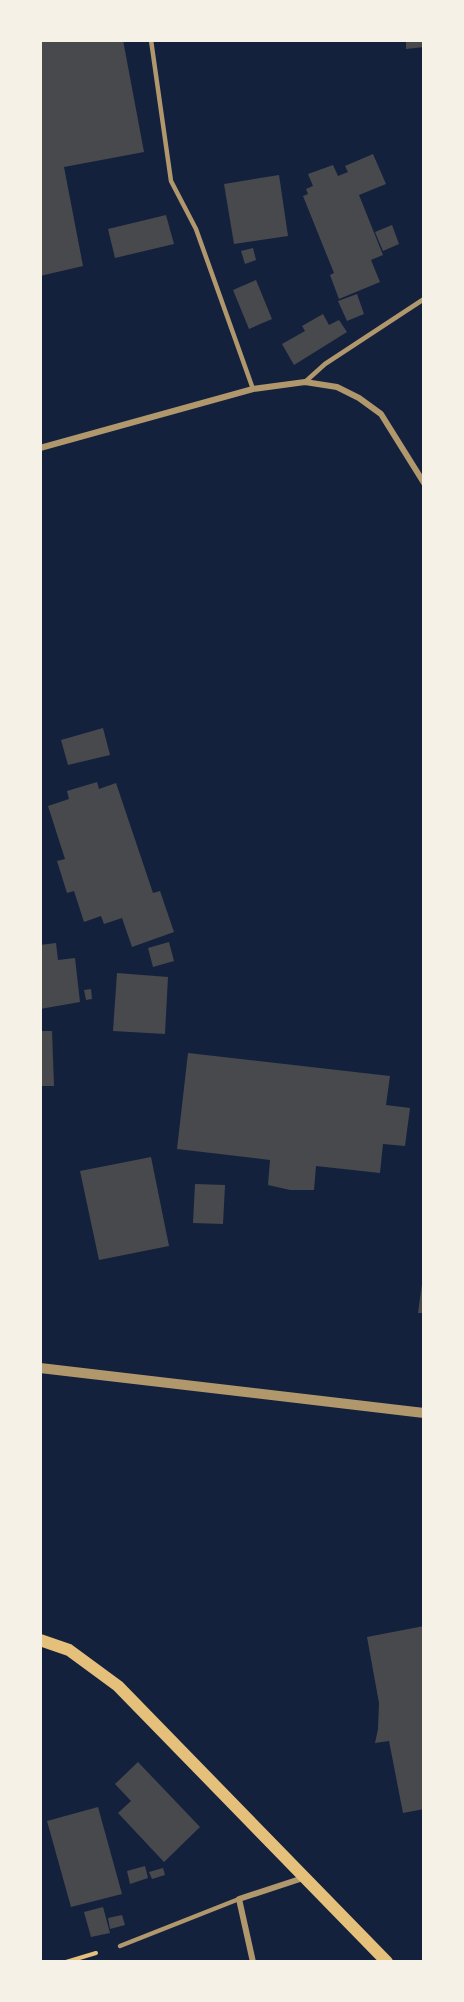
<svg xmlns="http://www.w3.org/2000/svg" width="464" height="2002" font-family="Lato,sans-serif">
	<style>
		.building { fill: #48494c }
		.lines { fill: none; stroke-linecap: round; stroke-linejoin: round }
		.path { stroke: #e5c07b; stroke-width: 4 }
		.service { stroke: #b1986c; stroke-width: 4.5 }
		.minor { stroke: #b1986c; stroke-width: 6 }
		.tertiary { stroke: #b1986c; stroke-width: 10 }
		.secondary { stroke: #e5c07b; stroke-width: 12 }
	</style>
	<rect width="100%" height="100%" fill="#14213d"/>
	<!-- building -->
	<g class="building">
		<polygon points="40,40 123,40 144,152 64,167 83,266 40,276"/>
		<polygon points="406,40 424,40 424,47 406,49"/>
		<polygon points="373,154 386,184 359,195 383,255 371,260 380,282 339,299 330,275 334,273 303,196 308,194 306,189 313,186 308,174 333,165 338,176 348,172 345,166"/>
		<polygon points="279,175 288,236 234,244 224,184"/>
		<polygon points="166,215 174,244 115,258 108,229"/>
		<polygon points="392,225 399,244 383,251 375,232"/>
		<polygon points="253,248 256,260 245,264 241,251"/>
		<polygon points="256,280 272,319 249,329 233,290"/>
		<polygon points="357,294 364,314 347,321 338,301"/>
		<polygon points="323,314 329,325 339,320 347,332 294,365 282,344 305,331 302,326"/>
		<polygon points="103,728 110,755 68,765 61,740"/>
		<polygon points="97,782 99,789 116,783 153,893 160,891 174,932 132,947 122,918 104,924 101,916 84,922 74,891 67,893 57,861 65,859 48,806 69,799 67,791"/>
		<polygon points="169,942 174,961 153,967 148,948"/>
		<polygon points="56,943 58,960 75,958 80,1002 40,1009 40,945"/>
		<polygon points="117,973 168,977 165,1034 113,1031"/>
		<polygon points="91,989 92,999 86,1000 84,990"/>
		<polygon points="40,1031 52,1031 54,1086 40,1086"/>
		<polygon points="188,1053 390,1076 386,1105 410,1108 405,1146 383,1144 380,1173 316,1166 314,1190 290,1190 268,1185 270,1160 177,1149"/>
		<polygon points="151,1157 169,1246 99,1260 80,1171"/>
		<polygon points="195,1184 225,1185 223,1224 193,1223"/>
		<polygon points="422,1284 424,1284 424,1313 418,1313"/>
		<polygon points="424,1626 424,1809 403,1813 389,1741 375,1743 378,1729 379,1703 367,1637"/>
		<polygon points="138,1762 200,1827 164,1862 118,1813 131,1801 115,1784"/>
		<polygon points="98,1807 122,1894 71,1907 47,1821"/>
		<polygon points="145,1866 148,1878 130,1884 127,1871"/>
		<polygon points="163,1868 165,1875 152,1879 149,1872"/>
		<polygon points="103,1907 110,1933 91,1937 84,1912"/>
		<polygon points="122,1915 125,1925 110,1929 108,1918"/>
	</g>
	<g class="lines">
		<!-- path -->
		<polyline class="path" points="66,1962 96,1953"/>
		<!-- service -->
		<g class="service">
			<polyline points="151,40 171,181 196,229 253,389"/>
			<polyline points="305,382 325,364 424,299"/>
			<polyline points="120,1946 239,1899"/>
		</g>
		<!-- minor -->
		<g class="minor">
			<polyline points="40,448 253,389 305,382 337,387 359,398 381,414 424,483"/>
			<polyline points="253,1962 239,1899 306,1877"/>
		</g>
		<!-- tertiary -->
		<polyline class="tertiary" points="40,1368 424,1413"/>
		<!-- secondary -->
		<polyline class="secondary" points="40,1640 69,1650 118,1686 387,1962"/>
	</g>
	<!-- border -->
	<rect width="464" height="2002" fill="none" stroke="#f6f1e7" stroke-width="84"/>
</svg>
